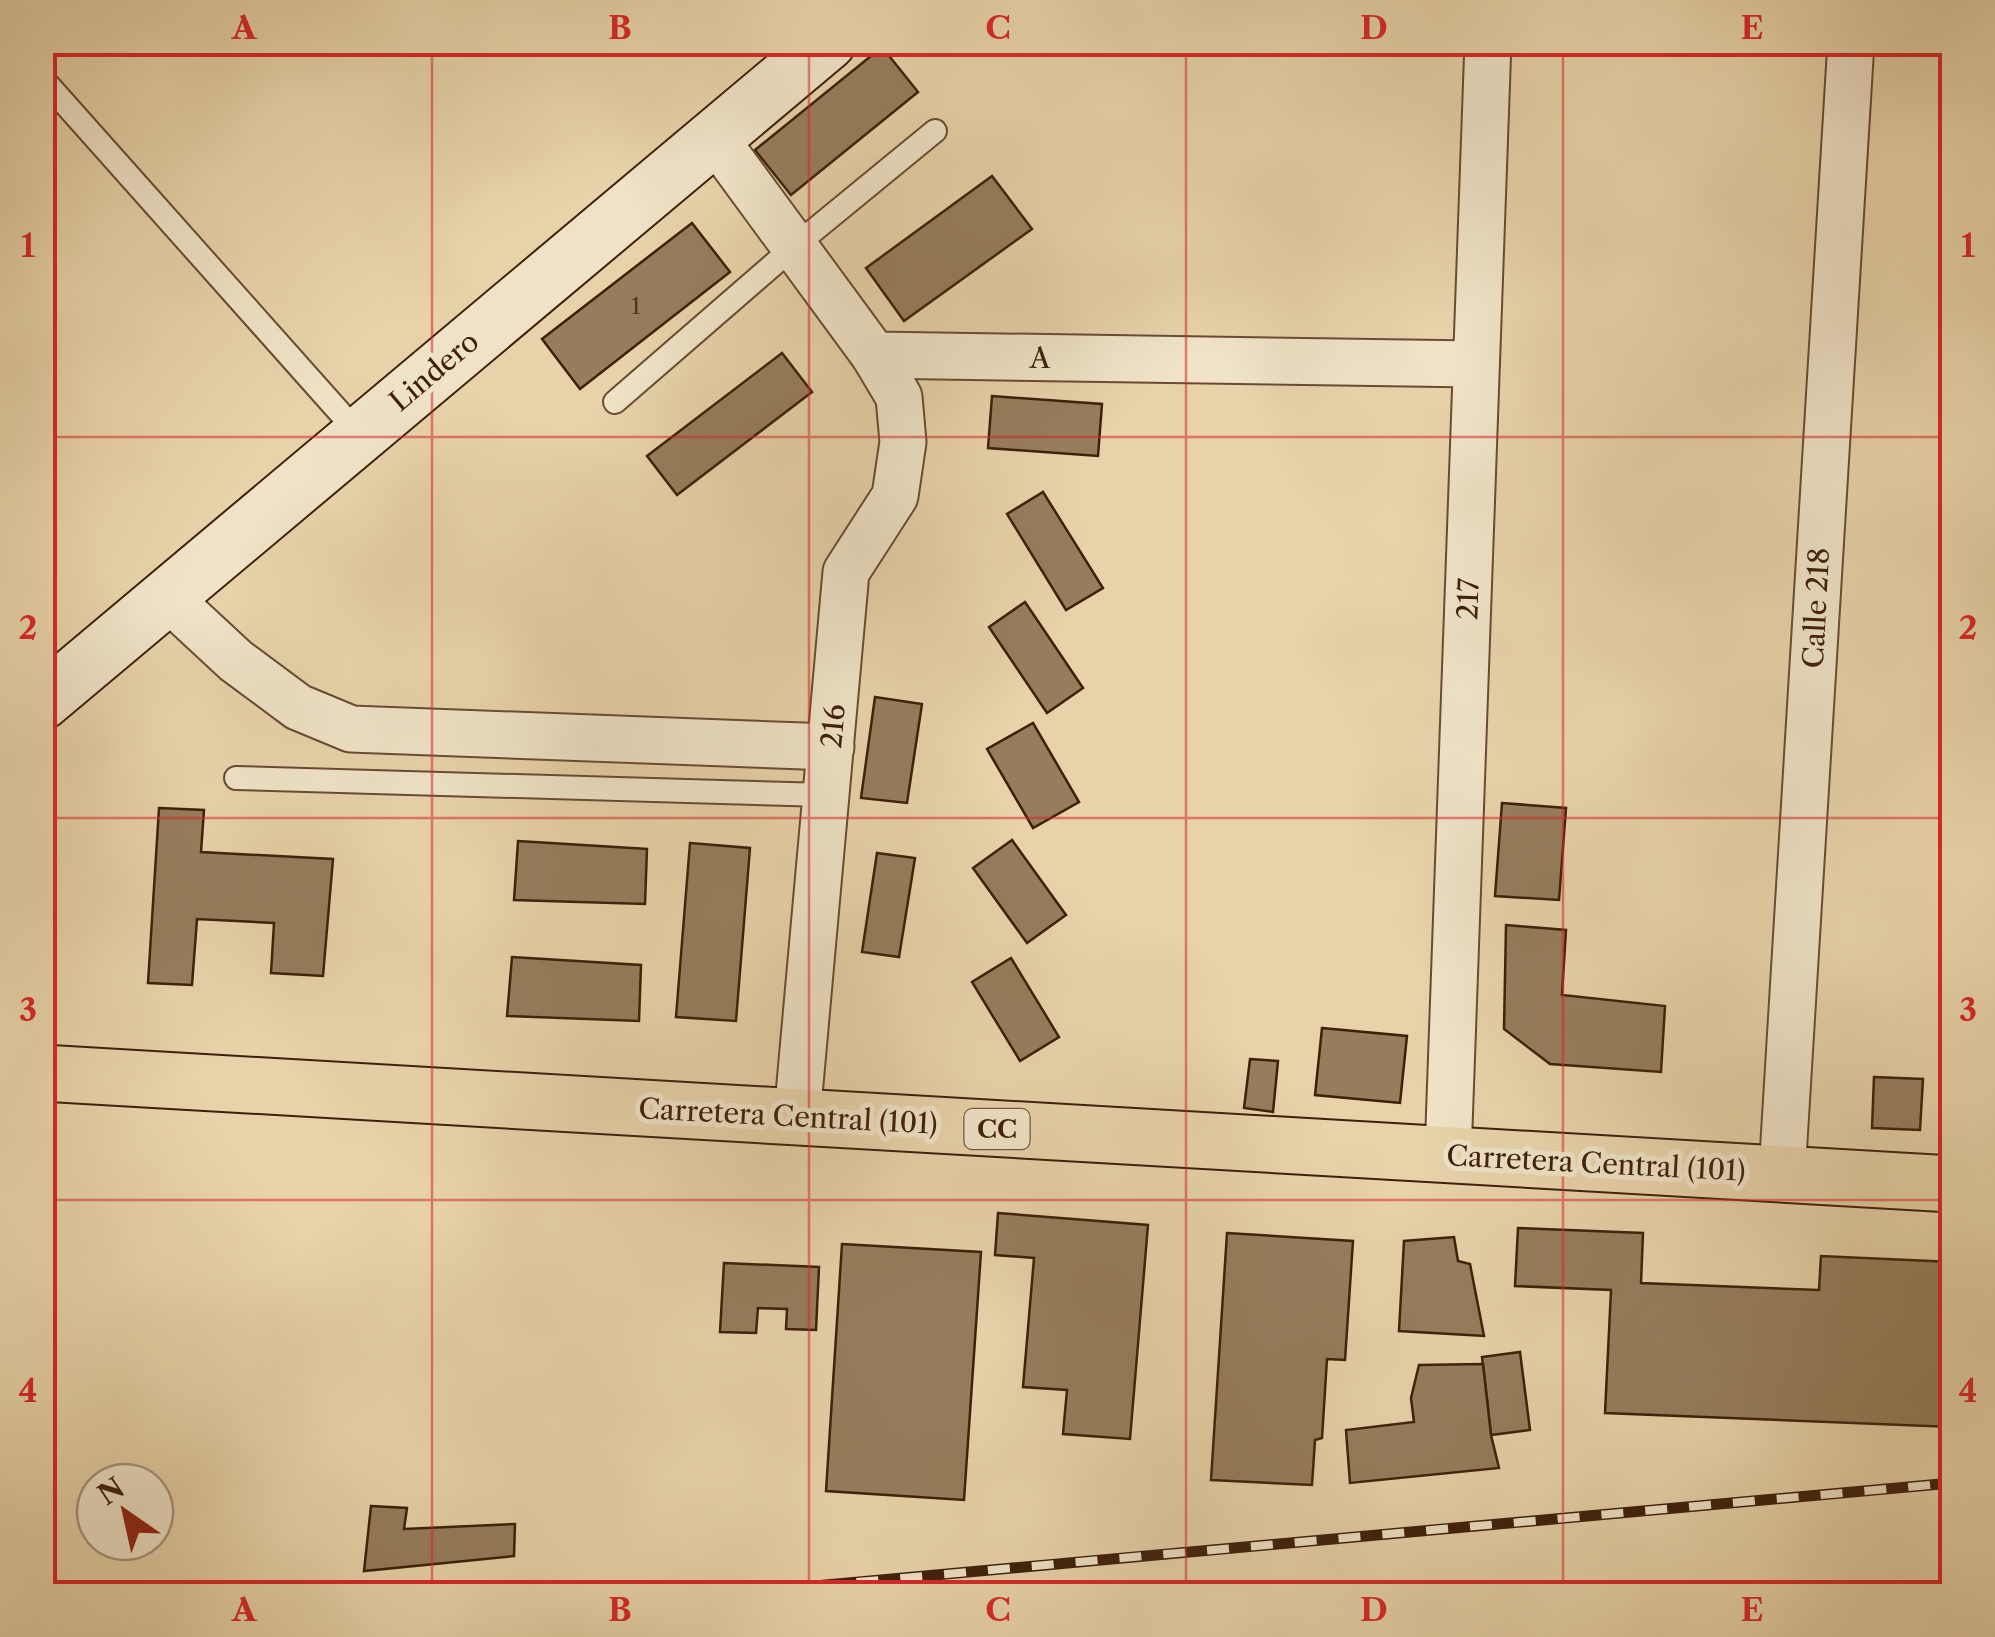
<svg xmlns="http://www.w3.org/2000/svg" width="1995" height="1637" font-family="'Libre Caslon Text',serif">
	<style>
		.building { fill: #967d5c; stroke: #3e2009; stroke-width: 2.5 }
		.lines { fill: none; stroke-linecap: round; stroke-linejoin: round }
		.lane-casing { stroke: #684c31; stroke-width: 26 }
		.street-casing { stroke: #684c31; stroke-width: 49 }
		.secondary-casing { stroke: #3e2009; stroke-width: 59 }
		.primary-casing { stroke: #3e2009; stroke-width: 59 }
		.lane { stroke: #efe2c7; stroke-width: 22 }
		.street { stroke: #efe2c7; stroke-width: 45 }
		.secondary { stroke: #efe2c7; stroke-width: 55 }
		.primary { stroke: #e7d2a9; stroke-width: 55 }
		.rail-casing { stroke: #3e2009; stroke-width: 11 }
		.rail { stroke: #efe2c7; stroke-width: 8; stroke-dasharray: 22; stroke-linecap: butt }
		.grid { fill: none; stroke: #d62828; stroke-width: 2.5; stroke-opacity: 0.55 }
		.labels { text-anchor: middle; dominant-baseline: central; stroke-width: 10; stroke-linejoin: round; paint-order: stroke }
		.number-label { font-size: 22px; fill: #54371e }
		.shield { fill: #efe2c7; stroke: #735a42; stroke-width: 2.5 }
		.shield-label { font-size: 25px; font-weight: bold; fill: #3e2009 }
		.street-label { font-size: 28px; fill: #3e2009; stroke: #efe2c7 }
		.neatline { fill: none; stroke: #d62828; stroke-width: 4 }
		.grid-label { font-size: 32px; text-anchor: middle; font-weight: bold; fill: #d62828 }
	</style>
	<rect width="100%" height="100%" fill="#e7d2a9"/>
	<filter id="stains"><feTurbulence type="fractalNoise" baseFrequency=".002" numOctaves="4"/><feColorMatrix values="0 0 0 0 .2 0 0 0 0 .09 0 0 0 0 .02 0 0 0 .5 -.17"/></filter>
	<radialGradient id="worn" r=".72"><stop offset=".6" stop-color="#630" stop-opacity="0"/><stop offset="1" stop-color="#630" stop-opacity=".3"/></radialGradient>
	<!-- building -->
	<g class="building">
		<polygon points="882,47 918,92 791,195 755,150"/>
		<polygon points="992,176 1032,229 904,321 866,268"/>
		<polygon points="692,223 730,272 580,389 542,339"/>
		<polygon points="782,353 812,392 677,495 647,456"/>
		<polygon points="992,396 1102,404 1098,456 988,448"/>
		<polygon points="1043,492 1103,588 1066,610 1007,514"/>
		<polygon points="1025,602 1083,688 1047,713 989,627"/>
		<polygon points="875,697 922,704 907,803 861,798"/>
		<polygon points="1033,723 1079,802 1033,828 987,749"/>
		<polygon points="1502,803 1566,808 1559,900 1495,896"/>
		<polygon points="159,808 204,810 201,852 333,859 323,976 271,973 274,923 197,919 192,985 148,983"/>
		<polygon points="1012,840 1066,915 1027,943 973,868"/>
		<polygon points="518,841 647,849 645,904 514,900"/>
		<polygon points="690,843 750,848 736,1021 676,1017"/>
		<polygon points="877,853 915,858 899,957 862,952"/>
		<polygon points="1506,925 1566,930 1562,995 1665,1006 1661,1072 1550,1064 1504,1029"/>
		<polygon points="512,957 641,965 639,1021 507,1016"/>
		<polygon points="1011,958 1059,1037 1020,1061 972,982"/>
		<polygon points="1322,1028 1407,1036 1400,1103 1315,1095"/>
		<polygon points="1250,1059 1278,1061 1273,1112 1244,1108"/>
		<polygon points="1874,1077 1923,1079 1920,1130 1872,1128"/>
		<polygon points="998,1213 1148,1225 1130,1439 1063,1434 1067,1390 1023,1387 1034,1258 995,1255"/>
		<polygon points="1518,1228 1643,1233 1641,1283 1819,1290 1821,1256 1952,1262 1952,1427 1605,1413 1611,1290 1515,1286"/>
		<polygon points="1227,1233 1353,1241 1345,1360 1327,1359 1322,1438 1315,1440 1312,1485 1211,1480"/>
		<polygon points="1454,1237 1458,1261 1470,1264 1484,1336 1399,1331 1404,1241"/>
		<polygon points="842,1244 981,1252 964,1500 826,1491"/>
		<polygon points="724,1263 819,1267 816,1330 786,1329 787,1309 758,1308 756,1333 720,1332"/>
		<polygon points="1520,1352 1530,1430 1491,1435 1482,1357"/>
		<polygon points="1483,1364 1491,1435 1499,1468 1350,1483 1346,1430 1414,1422 1411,1398 1419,1365"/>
		<polygon points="371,1506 407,1508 404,1529 515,1524 514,1556 364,1571"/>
	</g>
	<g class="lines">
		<defs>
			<g id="lane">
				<polyline points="42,78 359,434"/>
				<polyline points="615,402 796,245 935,131"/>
				<polyline points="236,778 826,795"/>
			</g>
			<g id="street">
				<polyline points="714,137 874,355 1476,364"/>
				<polyline points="166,596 236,661 298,707 351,729 831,747"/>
				<polyline points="797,1117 846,572 895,496 903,442 899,397 874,355"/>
				<polyline points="1448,1155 1488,42"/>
				<polyline points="1782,1174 1851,42"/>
			</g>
			<polyline id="secondary" points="42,702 828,42"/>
			<polyline id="primary" points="42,1073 1952,1184"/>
		</defs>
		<!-- lane casing -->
		<use href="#lane" class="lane-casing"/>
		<!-- street casing -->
		<use href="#street" class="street-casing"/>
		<!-- secondary casing -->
		<use href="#secondary" class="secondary-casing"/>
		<!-- primary casing -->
		<use href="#primary" class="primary-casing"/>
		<!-- lane -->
		<use href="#lane" class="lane"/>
		<!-- street -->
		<use href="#street" class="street"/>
		<!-- secondary -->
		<use href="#secondary" class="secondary"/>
		<!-- primary -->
		<use href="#primary" class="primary"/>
		<defs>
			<polyline id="rail" points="725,1594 1952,1483"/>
		</defs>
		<!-- rail casing -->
		<use href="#rail" class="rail-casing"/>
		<!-- rail -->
		<use href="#rail" class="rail"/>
	</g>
	<!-- grid -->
	<path class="grid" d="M 432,42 L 432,1594M 809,42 L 809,1594M 1186,42 L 1186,1594M 1563,42 L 1563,1594M 42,437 L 1952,437M 42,818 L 1952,818M 42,1200 L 1952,1200"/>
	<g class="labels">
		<!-- number labels -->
		<g class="number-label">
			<text x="636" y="306">1</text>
		</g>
		<!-- shield labels -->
		<rect class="shield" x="964.5" y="1109" width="65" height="40" rx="8"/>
		<g class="shield-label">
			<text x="997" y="1129">CC</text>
		</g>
		<!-- street labels -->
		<g class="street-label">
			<text transform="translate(1040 358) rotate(1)">A</text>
			<text transform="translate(434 371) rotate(-40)">Lindero</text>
			<text transform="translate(1468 599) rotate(-88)">217</text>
			<text transform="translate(1816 608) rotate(-87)">Calle 218</text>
			<text transform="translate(833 726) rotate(-85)">216</text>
			<text transform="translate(788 1116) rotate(3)">Carretera Central (101)</text>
			<text transform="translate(1596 1163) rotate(3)">Carretera Central (101)</text>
		</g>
	</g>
	<!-- margin -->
	<rect width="1995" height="1637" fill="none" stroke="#e7d2a9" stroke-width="110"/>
	<!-- north arrow -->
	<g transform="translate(125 1512) rotate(326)"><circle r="48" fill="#efe2c7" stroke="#a8947b" stroke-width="2.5"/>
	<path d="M0-8L18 38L0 25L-18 38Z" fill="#8f2418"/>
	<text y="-15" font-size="28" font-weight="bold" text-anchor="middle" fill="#3e2009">N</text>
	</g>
	<rect x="55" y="55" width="1885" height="1527" class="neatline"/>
	<g class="grid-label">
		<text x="244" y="39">A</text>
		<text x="620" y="39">B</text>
		<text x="998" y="39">C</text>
		<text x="1374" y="39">D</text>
		<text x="1752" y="39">E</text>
		<text x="28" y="257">1</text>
		<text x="1968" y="257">1</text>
		<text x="28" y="639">2</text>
		<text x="1968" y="639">2</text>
		<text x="28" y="1021">3</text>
		<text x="1968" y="1021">3</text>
		<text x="28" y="1402">4</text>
		<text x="1968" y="1402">4</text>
		<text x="244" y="1621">A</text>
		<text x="620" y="1621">B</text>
		<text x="998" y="1621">C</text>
		<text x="1374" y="1621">D</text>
		<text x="1752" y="1621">E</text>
	</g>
	<rect width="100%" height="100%" filter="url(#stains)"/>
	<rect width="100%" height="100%" fill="url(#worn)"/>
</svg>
